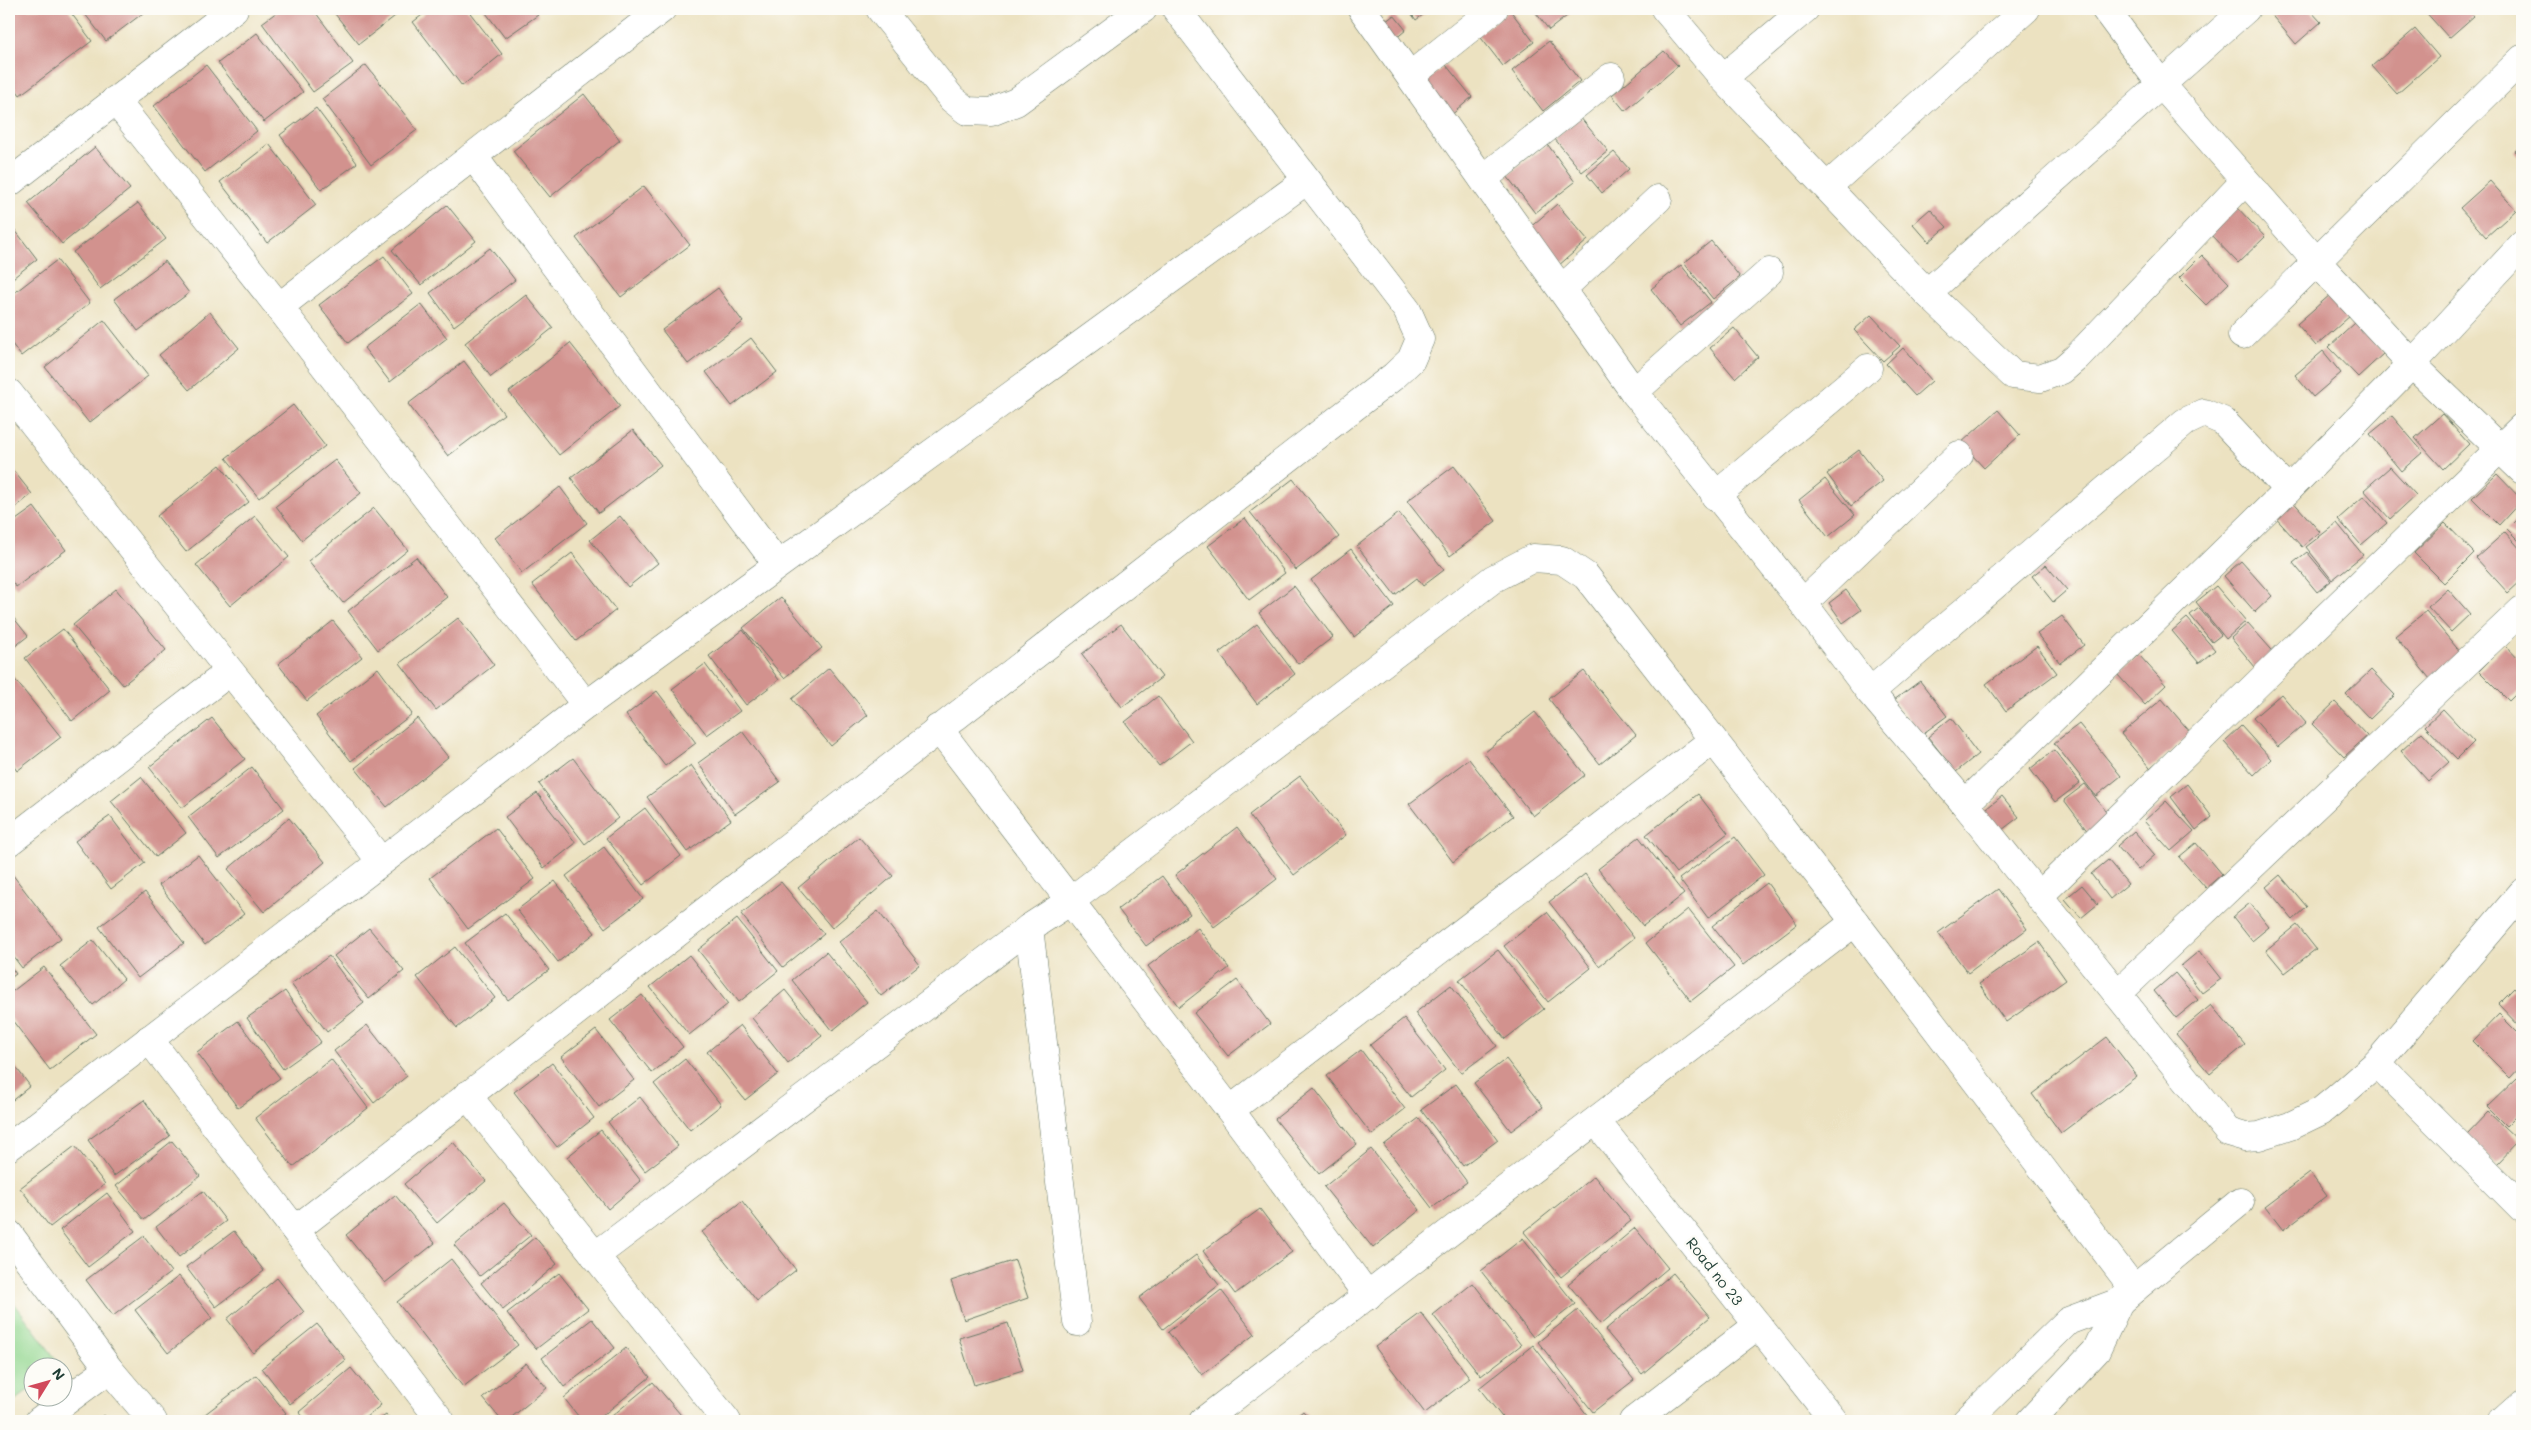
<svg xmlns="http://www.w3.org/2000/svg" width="2531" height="1430" font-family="Mali,sans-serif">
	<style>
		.green { fill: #93d790; stroke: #598a62 }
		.building { fill: #d2928e }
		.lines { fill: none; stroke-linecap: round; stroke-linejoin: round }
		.street-casing { stroke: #677765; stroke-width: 29 }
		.street { stroke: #fff; stroke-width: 28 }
		.labels { text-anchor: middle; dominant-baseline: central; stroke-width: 5; stroke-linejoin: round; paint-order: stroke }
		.street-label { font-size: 15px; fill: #1f3d34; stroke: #fdfcf7 }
	</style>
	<rect width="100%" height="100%" fill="#fdfcf7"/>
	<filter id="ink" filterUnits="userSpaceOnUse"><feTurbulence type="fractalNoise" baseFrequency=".02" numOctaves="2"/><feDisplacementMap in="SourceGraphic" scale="10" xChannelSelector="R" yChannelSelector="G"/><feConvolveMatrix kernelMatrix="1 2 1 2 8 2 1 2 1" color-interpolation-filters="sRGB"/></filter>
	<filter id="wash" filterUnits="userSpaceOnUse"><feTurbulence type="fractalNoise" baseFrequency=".0096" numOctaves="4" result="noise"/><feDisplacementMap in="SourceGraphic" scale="20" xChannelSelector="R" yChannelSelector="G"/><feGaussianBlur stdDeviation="1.12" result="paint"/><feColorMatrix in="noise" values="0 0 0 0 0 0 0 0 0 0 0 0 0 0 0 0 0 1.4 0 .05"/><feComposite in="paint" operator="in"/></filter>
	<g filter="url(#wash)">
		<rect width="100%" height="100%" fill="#ece2c1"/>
		<!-- green -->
		<polygon class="green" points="9,1296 61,1366 32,1368 32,1387 9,1405"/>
		<g id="blocks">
			<!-- building -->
			<g class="building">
				<polygon points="9,9 68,9 92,41 20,95 9,80"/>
				<polygon points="81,9 140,9 143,13 106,41"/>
				<polygon points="281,9 313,9 353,63 313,92 262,23"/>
				<polygon points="331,9 395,9 399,13 359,44"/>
				<polygon points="430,9 467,9 502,54 462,86 413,22"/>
				<polygon points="483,9 534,9 538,15 505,38"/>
				<polygon points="1408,9 1431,9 1416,20"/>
				<polygon points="1533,9 1576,9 1549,30"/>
				<polygon points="2271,9 2309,9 2321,22 2296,44 2268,11"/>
				<polygon points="2423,9 2467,9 2474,16 2449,38"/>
				<polygon points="1510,10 1534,42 1503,66 1478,34"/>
				<polygon points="1394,15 1406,30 1389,44 1377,28"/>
				<polygon points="2415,29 2439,57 2397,94 2372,66"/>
				<polygon points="257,33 303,92 264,122 218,63"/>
				<polygon points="1549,41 1580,81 1543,111 1512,71"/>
				<polygon points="1664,51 1678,66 1625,111 1612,95"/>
				<polygon points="206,65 257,131 205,172 154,106"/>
				<polygon points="366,65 417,130 371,165 322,99"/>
				<polygon points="1446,65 1472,97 1449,117 1422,84"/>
				<polygon points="584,94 620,140 550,197 513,151"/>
				<polygon points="316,108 357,163 321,190 280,135"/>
				<polygon points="1580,117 1608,151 1582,172 1554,138"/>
				<polygon points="269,144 316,205 267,243 220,182"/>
				<polygon points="1548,145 1575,182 1535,213 1507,176"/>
				<polygon points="2522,145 2522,159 2515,151"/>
				<polygon points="95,147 130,189 62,244 28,203"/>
				<polygon points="1614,152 1629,169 1602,193 1587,175"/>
				<polygon points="2490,181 2516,210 2486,237 2460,208"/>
				<polygon points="644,186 690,245 621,297 576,238"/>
				<polygon points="138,203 166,239 100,289 73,252"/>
				<polygon points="1557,204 1588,240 1558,266 1527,230"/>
				<polygon points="447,205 476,241 421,285 392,250"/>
				<polygon points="2235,205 2265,237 2238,263 2208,232"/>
				<polygon points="1930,209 1947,227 1929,242 1913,224"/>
				<polygon points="9,222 37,259 9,281"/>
				<polygon points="1711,241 1740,277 1713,299 1684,263"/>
				<polygon points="490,248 515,280 454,326 430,293"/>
				<polygon points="2202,255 2229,283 2206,305 2179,278"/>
				<polygon points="384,256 413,294 348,343 319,305"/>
				<polygon points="57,260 90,303 21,356 9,340 9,297"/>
				<polygon points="165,261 189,293 138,331 114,299"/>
				<polygon points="1681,265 1711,302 1680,326 1651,289"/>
				<polygon points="718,288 743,322 688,364 662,330"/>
				<polygon points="2331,294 2350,316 2316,346 2297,324"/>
				<polygon points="526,295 553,328 491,377 465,343"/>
				<polygon points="421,304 447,338 390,382 364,348"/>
				<polygon points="210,312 239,348 189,390 159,355"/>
				<polygon points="1871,315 1900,346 1883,361 1854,330"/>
				<polygon points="104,320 148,376 89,423 45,367"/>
				<polygon points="2355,323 2384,353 2358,377 2329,347"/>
				<polygon points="1734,328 1758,357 1735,378 1710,348"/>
				<polygon points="751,338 777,372 732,406 706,372"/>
				<polygon points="570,343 620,406 559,455 509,392"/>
				<polygon points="1903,348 1932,381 1915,396 1886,364"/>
				<polygon points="2323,351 2341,373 2313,397 2295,375"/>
				<polygon points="464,361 504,414 448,456 408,404"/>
				<polygon points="293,405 325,446 259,498 226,458"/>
				<polygon points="1998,410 2020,435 1984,468 1961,443"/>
				<polygon points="2442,414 2469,444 2443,469 2415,438"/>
				<polygon points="2392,416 2423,452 2401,471 2370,434"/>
				<polygon points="633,430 661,465 599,513 571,478"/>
				<polygon points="1859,450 1883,481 1851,506 1827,474"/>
				<polygon points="335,460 361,493 302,540 276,506"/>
				<polygon points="9,465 32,494 9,513"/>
				<polygon points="220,465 249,502 186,552 157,516"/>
				<polygon points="1454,466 1496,521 1450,556 1407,501"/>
				<polygon points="2390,467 2416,495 2390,519 2364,490"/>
				<polygon points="2497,474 2522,500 2499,525 2472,498"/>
				<polygon points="1293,479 1339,537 1296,570 1250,512"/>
				<polygon points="1825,479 1855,515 1828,537 1799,500"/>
				<polygon points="560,487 587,523 522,573 495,538"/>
				<polygon points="2364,496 2387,523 2361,545 2338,519"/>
				<polygon points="2290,498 2320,532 2302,547 2272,514"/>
				<polygon points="34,507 66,550 16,587 9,578 9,525"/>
				<polygon points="374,508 408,550 343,603 308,561"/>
				<polygon points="1399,513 1444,570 1423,586 1417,578 1395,595 1357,546"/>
				<polygon points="2522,514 2522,544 2507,529"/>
				<polygon points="255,516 289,557 230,606 196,565"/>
				<polygon points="620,516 658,563 628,587 590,540"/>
				<polygon points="1245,518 1285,573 1249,600 1208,546"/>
				<polygon points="2337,523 2363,555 2332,580 2306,547"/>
				<polygon points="2445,523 2474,553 2444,583 2414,553"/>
				<polygon points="2505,532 2522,551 2522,580 2508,593 2476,558"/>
				<polygon points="1351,549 1394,606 1354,637 1311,580"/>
				<polygon points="2307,552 2331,581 2317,592 2293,563"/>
				<polygon points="572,553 616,610 576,641 532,584"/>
				<polygon points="416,557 447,597 378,650 348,611"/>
				<polygon points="2241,561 2272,596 2255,612 2224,576"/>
				<polygon points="2046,565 2067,590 2053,602 2032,576"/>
				<polygon points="1294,586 1333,637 1298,664 1259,613"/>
				<polygon points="2216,586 2246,621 2226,639 2196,602"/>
				<polygon points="116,589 166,650 123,685 73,625"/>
				<polygon points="2448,589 2470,614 2451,632 2428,607"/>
				<polygon points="1846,590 1861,610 1843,623 1829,603"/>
				<polygon points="781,597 822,648 784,678 743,628"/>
				<polygon points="2199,608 2221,635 2212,642 2190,615"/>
				<polygon points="2426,611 2461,653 2430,679 2395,636"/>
				<polygon points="9,612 28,636 9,651"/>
				<polygon points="2062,616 2084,645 2060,663 2037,634"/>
				<polygon points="458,618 494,665 436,710 400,663"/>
				<polygon points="2187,618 2215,650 2199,663 2172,631"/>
				<polygon points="333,621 362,657 307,701 278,664"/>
				<polygon points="2248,623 2278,657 2260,673 2231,638"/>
				<polygon points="1121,624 1162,677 1122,707 1082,654"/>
				<polygon points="1257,624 1295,674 1257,704 1219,653"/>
				<polygon points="63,629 110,690 72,721 25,658"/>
				<polygon points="743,630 779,680 746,705 709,656"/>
				<polygon points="2505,645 2522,663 2522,688 2509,701 2479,671"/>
				<polygon points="2037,646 2057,673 2006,711 1986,684"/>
				<polygon points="2139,655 2166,685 2145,705 2117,674"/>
				<polygon points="705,664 740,711 707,735 672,689"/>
				<polygon points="378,668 412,714 351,761 316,716"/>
				<polygon points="829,668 868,715 831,746 792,699"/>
				<polygon points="2371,670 2395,695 2370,719 2346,694"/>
				<polygon points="1584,671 1636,735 1600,764 1549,699"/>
				<polygon points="9,672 61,737 17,771 9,760"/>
				<polygon points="1920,681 1947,716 1921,735 1894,700"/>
				<polygon points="657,691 696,743 665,766 626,715"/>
				<polygon points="2281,694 2306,723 2278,747 2253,718"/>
				<polygon points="1158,696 1192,741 1159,766 1125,722"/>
				<polygon points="2162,699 2191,733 2150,768 2121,734"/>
				<polygon points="2335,702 2367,736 2344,757 2312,724"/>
				<polygon points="2443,709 2474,742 2457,759 2425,726"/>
				<polygon points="1535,712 1585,775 1533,816 1484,753"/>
				<polygon points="212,718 245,759 182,808 149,767"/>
				<polygon points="417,718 448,757 387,807 355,768"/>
				<polygon points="1951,718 1978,754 1956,772 1928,737"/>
				<polygon points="2079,724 2121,776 2096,796 2054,743"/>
				<polygon points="2241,726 2271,759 2254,775 2224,742"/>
				<polygon points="742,731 780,782 735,814 698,763"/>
				<polygon points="2422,732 2449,762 2428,781 2401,751"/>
				<polygon points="2054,750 2080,783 2055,802 2030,769"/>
				<polygon points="573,758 618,818 585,844 539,784"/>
				<polygon points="1469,759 1513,816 1453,862 1409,804"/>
				<polygon points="691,765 731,820 687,852 647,797"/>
				<polygon points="252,767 284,809 219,858 188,817"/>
				<polygon points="1300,776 1346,835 1294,875 1249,815"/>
				<polygon points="141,777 186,833 156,857 111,801"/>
				<polygon points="2085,784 2112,819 2091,836 2064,800"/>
				<polygon points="2187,784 2212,817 2196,830 2171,797"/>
				<polygon points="537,793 576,843 544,868 505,817"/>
				<polygon points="1698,794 1728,833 1676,873 1646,835"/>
				<polygon points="2002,796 2019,817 1998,833 1982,812"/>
				<polygon points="2166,801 2194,831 2171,851 2144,821"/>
				<polygon points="645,808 681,856 643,885 606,838"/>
				<polygon points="110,816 145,863 111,889 75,841"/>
				<polygon points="289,818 325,862 264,912 228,869"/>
				<polygon points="1237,827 1277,879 1214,927 1175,875"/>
				<polygon points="496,828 535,879 468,929 430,878"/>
				<polygon points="2134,831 2155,855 2138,870 2117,846"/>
				<polygon points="859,837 893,876 832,928 798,888"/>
				<polygon points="1639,837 1684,894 1643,926 1598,869"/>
				<polygon points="1735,837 1764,875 1708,918 1679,879"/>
				<polygon points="2196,843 2222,874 2206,888 2179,857"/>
				<polygon points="604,847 643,899 605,928 566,876"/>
				<polygon points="198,855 244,914 205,945 159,885"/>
				<polygon points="2108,860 2128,884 2110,899 2091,874"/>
				<polygon points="9,870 61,938 22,968 9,951"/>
				<polygon points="1585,874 1634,938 1599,966 1549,902"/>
				<polygon points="2280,875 2307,907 2293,920 2266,887"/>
				<polygon points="1162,876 1190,914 1146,946 1118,909"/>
				<polygon points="555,881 595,933 558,962 517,910"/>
				<polygon points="781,882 824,934 783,967 741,914"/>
				<polygon points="1767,883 1797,924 1743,965 1712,926"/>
				<polygon points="2082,885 2098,904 2081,918 2065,899"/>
				<polygon points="1998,889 2027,929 1968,973 1938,933"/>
				<polygon points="145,892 184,943 138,978 99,927"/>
				<polygon points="2250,903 2269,927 2252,941 2233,917"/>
				<polygon points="1688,909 1734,967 1691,1001 1646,943"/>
				<polygon points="878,911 920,965 881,996 839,942"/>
				<polygon points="1547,912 1591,968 1548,1002 1504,946"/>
				<polygon points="505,913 549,970 508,1000 465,943"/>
				<polygon points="737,919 778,971 739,1002 698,950"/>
				<polygon points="2297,925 2316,949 2285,973 2266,950"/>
				<polygon points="369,928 404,971 369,999 334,956"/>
				<polygon points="1198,928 1229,968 1179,1007 1148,966"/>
				<polygon points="93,940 124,979 93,1005 60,966"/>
				<polygon points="2039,942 2066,980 2006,1022 1979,984"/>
				<polygon points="455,947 495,998 457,1028 417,977"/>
				<polygon points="1498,950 1544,1009 1505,1039 1459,980"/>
				<polygon points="2199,951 2221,979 2202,993 2181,966"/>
				<polygon points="826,952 867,1002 832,1031 792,980"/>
				<polygon points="689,955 728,1004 689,1035 650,987"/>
				<polygon points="329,956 364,1003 327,1032 291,984"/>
				<polygon points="9,964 16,974 9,979"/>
				<polygon points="44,967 96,1034 50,1070 9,1016 9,994"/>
				<polygon points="2175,973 2198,1000 2176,1018 2154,991"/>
				<polygon points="1237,980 1270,1024 1228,1056 1194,1013"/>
				<polygon points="1451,985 1497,1046 1461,1073 1415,1013"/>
				<polygon points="2514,988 2522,997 2522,1029 2498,1004"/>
				<polygon points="785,990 822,1036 788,1063 752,1018"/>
				<polygon points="285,991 321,1042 283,1069 247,1018"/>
				<polygon points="642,995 683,1047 652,1073 610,1020"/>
				<polygon points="2211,1005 2245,1045 2210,1074 2176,1034"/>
				<polygon points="2499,1014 2522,1037 2522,1065 2510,1078 2473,1041"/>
				<polygon points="1404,1018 1445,1070 1411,1097 1370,1045"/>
				<polygon points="238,1021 280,1078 238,1108 197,1052"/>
				<polygon points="367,1025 407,1076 374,1103 334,1051"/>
				<polygon points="740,1025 778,1074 745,1100 707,1052"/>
				<polygon points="596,1030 634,1080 599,1107 561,1057"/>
				<polygon points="2107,1037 2137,1076 2061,1133 2032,1094"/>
				<polygon points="1361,1050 1405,1109 1372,1135 1327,1076"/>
				<polygon points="9,1058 30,1086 9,1103"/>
				<polygon points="331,1059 368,1108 293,1167 255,1118"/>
				<polygon points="685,1059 721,1105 690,1130 654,1084"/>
				<polygon points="1506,1059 1543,1107 1511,1131 1474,1083"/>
				<polygon points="552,1063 594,1118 557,1147 514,1092"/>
				<polygon points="2517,1078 2522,1083 2522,1110 2506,1126 2487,1107"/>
				<polygon points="1456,1084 1498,1140 1463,1166 1421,1110"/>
				<polygon points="1314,1088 1357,1144 1319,1174 1275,1119"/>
				<polygon points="640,1097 678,1146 645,1171 608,1122"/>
				<polygon points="144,1100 170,1136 114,1176 88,1140"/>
				<polygon points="2488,1112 2519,1141 2497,1164 2466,1135"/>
				<polygon points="1419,1118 1467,1182 1432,1208 1384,1145"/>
				<polygon points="601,1130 641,1181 608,1209 567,1157"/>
				<polygon points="172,1141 200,1176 144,1220 116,1186"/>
				<polygon points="453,1142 486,1181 437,1223 404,1184"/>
				<polygon points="75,1146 105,1184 50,1227 20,1188"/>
				<polygon points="1371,1149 1420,1210 1373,1248 1324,1187"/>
				<polygon points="2310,1173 2327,1196 2283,1230 2265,1207"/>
				<polygon points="1594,1176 1631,1221 1561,1277 1524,1232"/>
				<polygon points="203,1191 226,1221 179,1257 156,1227"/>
				<polygon points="107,1193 135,1231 88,1267 60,1230"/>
				<polygon points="395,1195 435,1243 385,1283 346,1235"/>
				<polygon points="742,1201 796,1270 757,1301 702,1232"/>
				<polygon points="504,1203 531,1235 480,1276 454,1245"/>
				<polygon points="1260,1209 1292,1252 1235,1294 1203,1251"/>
				<polygon points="1635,1228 1668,1268 1601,1324 1568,1284"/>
				<polygon points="234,1231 264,1271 216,1307 186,1267"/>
				<polygon points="144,1236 171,1272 113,1316 86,1280"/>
				<polygon points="535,1237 557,1264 503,1310 481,1283"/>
				<polygon points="1523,1238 1575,1304 1533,1337 1481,1271"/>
				<polygon points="1196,1255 1219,1285 1163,1329 1139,1298"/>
				<polygon points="451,1259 518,1345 463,1387 397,1302"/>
				<polygon points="1015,1260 1028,1298 964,1320 951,1281"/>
				<polygon points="559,1273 588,1309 536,1349 507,1313"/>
				<polygon points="1673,1273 1710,1317 1642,1374 1605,1330"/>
				<polygon points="179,1276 212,1318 168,1353 135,1310"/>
				<polygon points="277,1278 304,1312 253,1353 227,1319"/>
				<polygon points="1473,1283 1521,1345 1481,1376 1433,1315"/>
				<polygon points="1221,1290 1255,1334 1202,1375 1168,1332"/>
				<polygon points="1578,1310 1634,1380 1593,1412 1538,1342"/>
				<polygon points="1421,1313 1470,1378 1425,1413 1375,1347"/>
				<polygon points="592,1319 615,1348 564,1387 542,1358"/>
				<polygon points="1008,1323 1023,1370 974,1385 959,1338"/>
				<polygon points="317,1324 346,1360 290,1404 262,1368"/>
				<polygon points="1533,1345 1588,1416 1581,1421 1505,1421 1479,1388"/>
				<polygon points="626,1348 650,1377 596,1421 582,1421 564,1398"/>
				<polygon points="526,1363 547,1388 507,1421 502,1421 483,1398"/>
				<polygon points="351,1368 381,1405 361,1421 307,1421 299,1412"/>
				<polygon points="256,1375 286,1413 276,1421 196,1421"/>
				<polygon points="653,1382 686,1421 606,1421"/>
				<polygon points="1303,1411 1312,1421 1291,1421"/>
				<polygon points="104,1415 109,1421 95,1421"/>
				<polygon points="386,1415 391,1421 377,1421"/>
			</g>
		</g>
	</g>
	<g filter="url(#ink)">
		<use href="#blocks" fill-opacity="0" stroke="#677765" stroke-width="1"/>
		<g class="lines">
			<defs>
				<g id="street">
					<polyline points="880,9 952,99 967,111 991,112 1016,102 1143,9"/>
					<polyline points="1362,9 1634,392 1803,603 1870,692 1965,804 2228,1132 2245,1137 2259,1136 2290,1126 2321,1111 2337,1098 2377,1063 2522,893"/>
					<polyline points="1665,9 1723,78 1927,293 2013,375 2040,378 2062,370 2077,357 2245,181"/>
					<polyline points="2105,9 2160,83 2317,262 2412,364 2522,470"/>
					<polyline points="1410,76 1494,9"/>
					<polyline points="1723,78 1805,9"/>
					<polyline points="115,100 279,307 586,705"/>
					<polyline points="473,156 777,564"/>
					<polyline points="1483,179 1611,77"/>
					<polyline points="9,183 234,9"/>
					<polyline points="1828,186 2026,9"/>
					<polyline points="1562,289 1658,199"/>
					<polyline points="1927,293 2246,9"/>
					<polyline points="279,307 662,9"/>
					<polyline points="2242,335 2522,59"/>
					<polyline points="1634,392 1769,272"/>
					<polyline points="9,393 381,861"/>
					<polyline points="1715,496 1868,368"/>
					<polyline points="1803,603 1959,455"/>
					<polyline points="1870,692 2185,422 2204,413 2223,421 2288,490"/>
					<polyline points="938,728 1230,1110 1368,1296"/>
					<polyline points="1965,804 2288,490 2412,364 2522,245"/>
					<polyline points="9,842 229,672"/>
					<polyline points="2040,895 2522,427"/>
					<polyline points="1029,928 1077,1322"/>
					<polyline points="2117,994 2522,610"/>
					<polyline points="149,1039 441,1421"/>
					<polyline points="2377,1063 2522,1208"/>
					<polyline points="467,1095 727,1421"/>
					<polyline points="1230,1110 1712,741"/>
					<polyline points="1596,1121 1834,1421"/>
					<polyline points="9,1147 586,705 1307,180"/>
					<polyline points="295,1230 1394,376 1411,360 1420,339 1407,310 1176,9"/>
					<polyline points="9,1234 109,1369 153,1421"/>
					<polyline points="595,1256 1029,928 1069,902 1493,579 1533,558 1562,560 1586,576 1855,922 2134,1289 2119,1302 2068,1321 1966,1421"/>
					<polyline points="2134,1289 2240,1202"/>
					<polyline points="39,1421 109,1369"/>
					<polyline points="1203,1421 1855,922"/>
					<polyline points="1633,1421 1758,1325"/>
					<polyline points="2030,1421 2096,1351 2119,1302"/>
					<polyline points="2503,1421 2522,1404"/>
				</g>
			</defs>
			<!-- street casing -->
			<use href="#street" class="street-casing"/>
			<!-- street -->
			<use href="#street" class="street"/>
		</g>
	</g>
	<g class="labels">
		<!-- street labels -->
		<g class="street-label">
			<text transform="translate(1715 1271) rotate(52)">Road no 23</text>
		</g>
	</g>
	<!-- margin -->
	<rect width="2531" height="1430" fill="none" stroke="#fdfcf7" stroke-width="30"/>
	<!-- north arrow -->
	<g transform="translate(48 1382) rotate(53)"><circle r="24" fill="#fdfcf7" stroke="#a4b0a9"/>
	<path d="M0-4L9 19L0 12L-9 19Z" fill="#d1495b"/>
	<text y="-8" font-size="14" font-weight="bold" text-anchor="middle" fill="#1f3d34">N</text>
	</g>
</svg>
